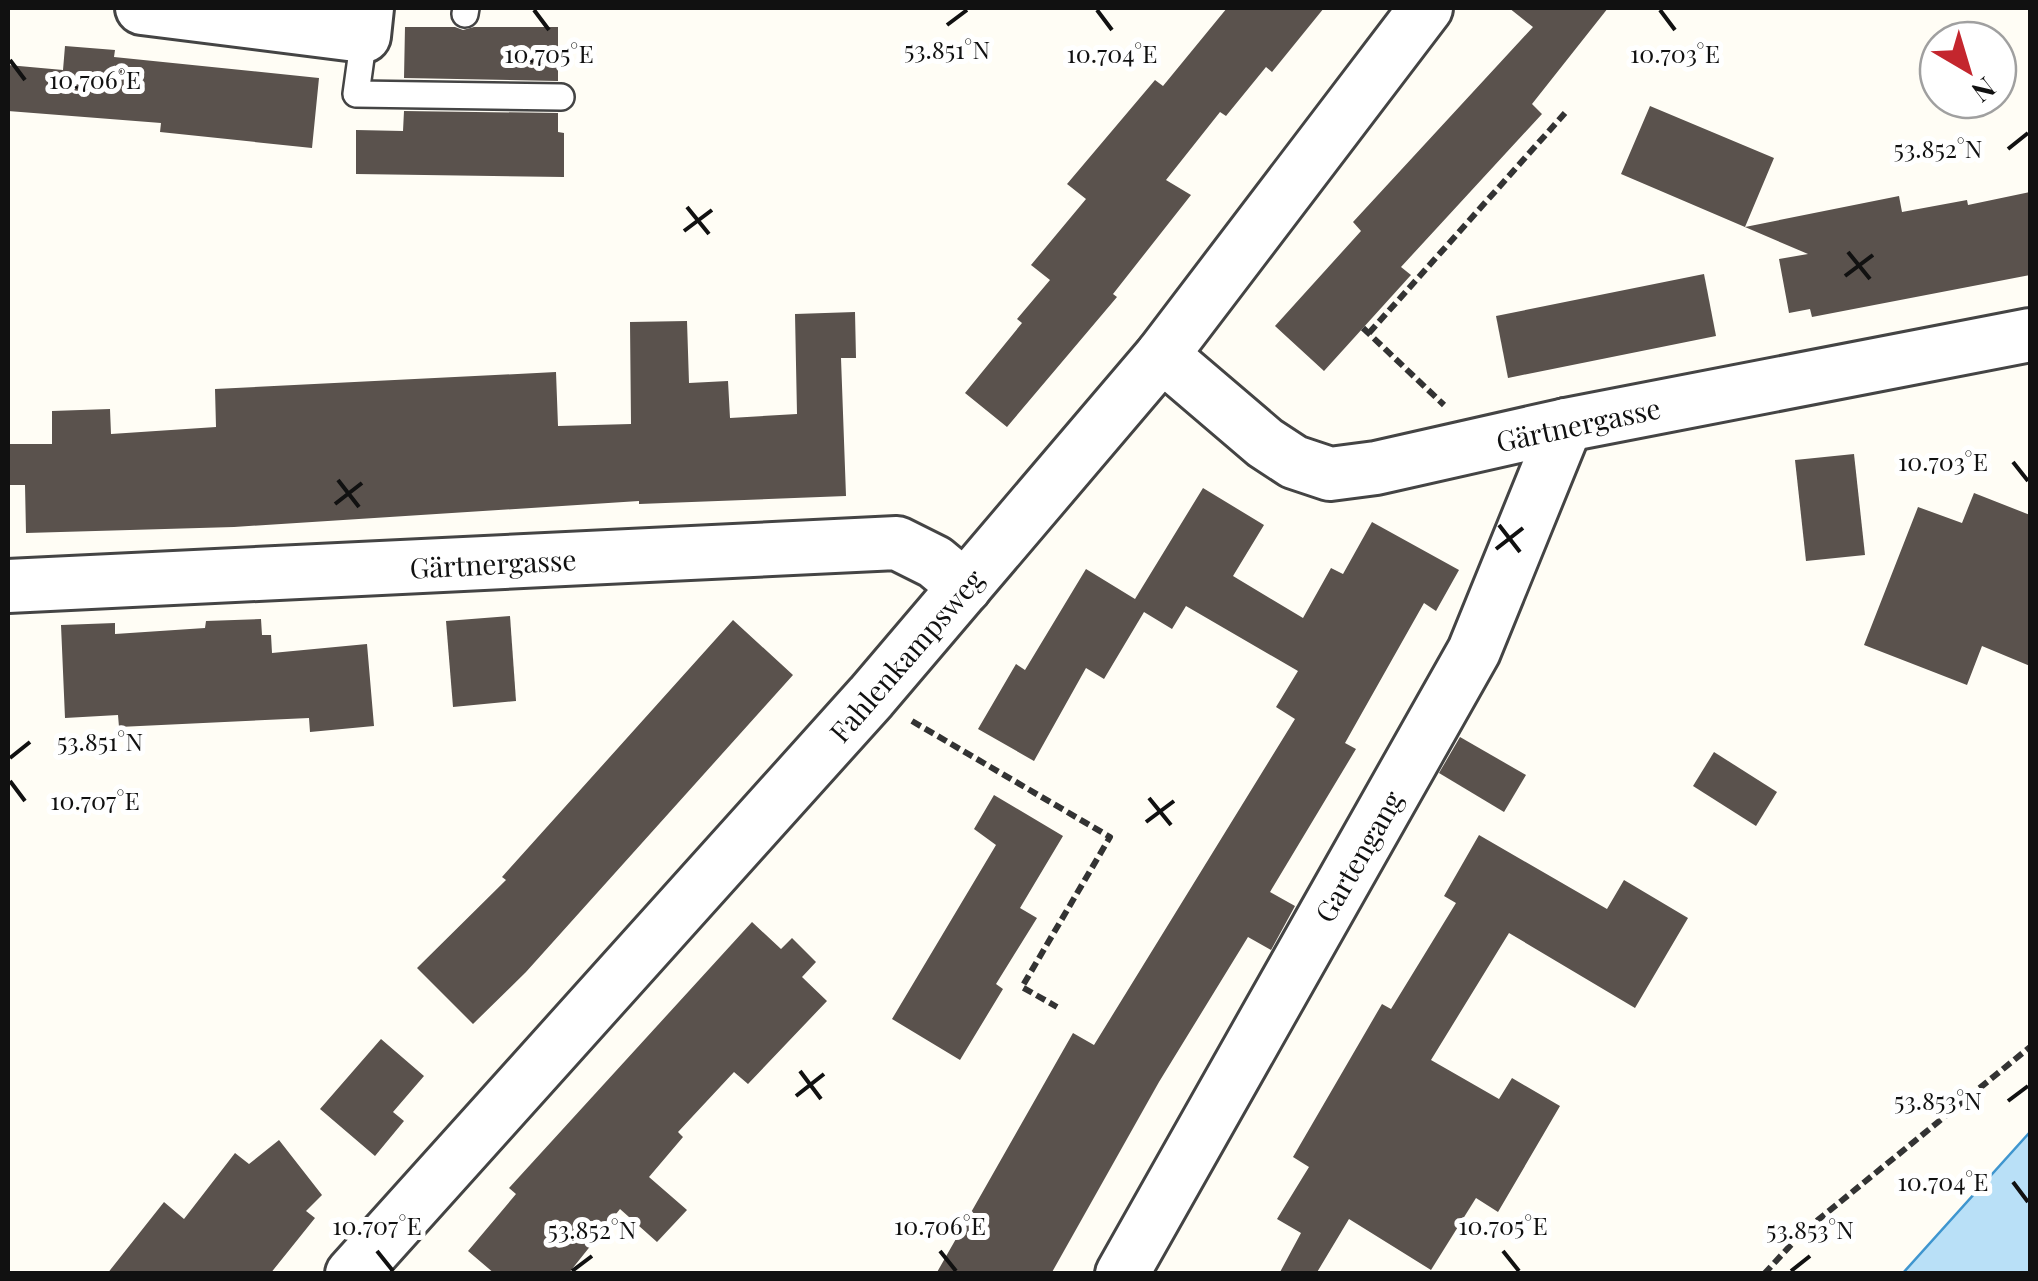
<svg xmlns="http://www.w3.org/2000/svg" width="2038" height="1281" font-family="'Playfair Display',serif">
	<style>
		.water { fill: #b9e0f7; stroke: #3f96cf; stroke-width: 2.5 }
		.building { fill: #5a524d }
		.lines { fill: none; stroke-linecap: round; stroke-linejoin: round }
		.service-casing { stroke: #444; stroke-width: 30 }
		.minor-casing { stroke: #444; stroke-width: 58 }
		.path { stroke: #333; stroke-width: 6; stroke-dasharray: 10 5; stroke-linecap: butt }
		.service { stroke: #fff; stroke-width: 25 }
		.minor { stroke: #fff; stroke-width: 52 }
		.ticks { fill: none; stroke: #111; stroke-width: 4 }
		.labels { text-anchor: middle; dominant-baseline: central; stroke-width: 10; stroke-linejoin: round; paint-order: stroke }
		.street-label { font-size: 28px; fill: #111; stroke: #fff }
		.ticks-label { font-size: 25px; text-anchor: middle; fill: #111; stroke: #fff; stroke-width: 10; stroke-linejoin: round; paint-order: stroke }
	</style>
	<rect width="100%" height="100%" fill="#fffdf5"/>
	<!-- water -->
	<polygon class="water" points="2030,1132 2030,1273 1903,1273"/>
	<!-- building -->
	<g class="building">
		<polygon points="1227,8 1324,8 1272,72 1266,67 1226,116 1220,112 1166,180 1191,195 1113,294 1117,297 1007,427 965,393 1022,323 1017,319 1050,280 1031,265 1086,199 1067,184 1155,80 1163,86"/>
		<polygon points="1509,8 1608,8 1532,104 1542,114 1401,267 1411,275 1324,371 1275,326 1361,231 1353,222 1533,27"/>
		<polygon points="405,27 455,27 463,30 474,27 558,27 558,81 404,78"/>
		<polygon points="65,46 115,50 114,57 319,78 312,148 160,132 161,123 8,111 8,65 63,70"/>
		<polygon points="1650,106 1774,158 1745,227 1899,196 1902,212 1967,200 1968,205 2030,192 2030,275 1812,317 1810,309 1789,313 1779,259 1808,254 1621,174"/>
		<polygon points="404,111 558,113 558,132 564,133 564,177 356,174 356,130 403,131"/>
		<polygon points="1704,274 1716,336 1508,378 1496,316"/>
		<polygon points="855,312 856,358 841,358 846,496 639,504 639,501 234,527 26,533 25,485 8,485 8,444 52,444 52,411 110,409 111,434 216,427 215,389 556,372 558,426 631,424 630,322 687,321 689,383 728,381 730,418 797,414 795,314"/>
		<polygon points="1854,454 1865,555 1806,561 1795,460"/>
		<polygon points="1203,488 1264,525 1233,576 1303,618 1331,568 1343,574 1372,522 1459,570 1436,611 1424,603 1345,743 1356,749 1270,892 1295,906 1271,950 1248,937 1159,1082 1051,1274 936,1274 1073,1033 1094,1045 1295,719 1276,707 1298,671 1186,606 1172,629 1144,612 1104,679 1086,668 1034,761 978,729 1016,664 1025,670 1086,569 1135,599"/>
		<polygon points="1974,493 2030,515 2030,666 1982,646 1967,685 1864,645 1918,507 1962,523"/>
		<polygon points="510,616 516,701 453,707 446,621"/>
		<polygon points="261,619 262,635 271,635 272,653 367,644 374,726 310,732 309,718 119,727 118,715 65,718 61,625 115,623 115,634 205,628 206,621"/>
		<polygon points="733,620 793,675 526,972 473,1024 417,968 506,880 502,877"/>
		<polygon points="1460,737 1526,775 1504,812 1439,773"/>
		<polygon points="1714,752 1777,792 1756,826 1693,786"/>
		<polygon points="994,795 1063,836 1020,908 1037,918 996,984 1003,989 960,1060 892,1019 996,845 974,829"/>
		<polygon points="1479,835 1607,909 1624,880 1688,918 1635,1008 1509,933 1431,1060 1499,1099 1512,1078 1560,1106 1498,1212 1476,1198 1431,1270 1349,1219 1316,1274 1279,1274 1301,1233 1277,1219 1309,1167 1293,1157 1382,1004 1391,1009 1456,903 1444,896"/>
		<polygon points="752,922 781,949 792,938 816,962 802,977 827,1001 748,1084 734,1072 678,1132 683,1137 649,1177 687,1210 657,1242 620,1209 568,1274 495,1274 468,1251 516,1194 509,1188"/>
		<polygon points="381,1039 424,1076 393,1112 404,1121 375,1156 320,1109"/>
		<polygon points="279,1140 322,1195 306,1211 315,1218 270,1274 107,1274 164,1202 184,1219 235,1153 249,1164"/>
	</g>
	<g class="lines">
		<defs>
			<g id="service">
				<polyline points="465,14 466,8"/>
				<polyline points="364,36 356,94 561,97"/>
			</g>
			<g id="minor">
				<polyline points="142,8 364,36 367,8"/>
				<polyline points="1162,355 1265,443 1294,462 1330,474 1376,468 1566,425 2030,335"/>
				<polyline points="8,586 897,543 935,562 965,587"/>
				<polyline points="352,1274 871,697 1162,355 1426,8"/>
				<polyline points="1122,1274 1474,651 1566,425"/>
			</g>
		</defs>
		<!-- service casing -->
		<use href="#service" class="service-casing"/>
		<!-- minor casing -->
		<use href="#minor" class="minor-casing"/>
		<!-- path -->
		<g class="path">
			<polyline points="1363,328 1444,405"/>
			<polyline points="1369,333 1565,113"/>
			<polyline points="912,721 1110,837 1022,987 1057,1007"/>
			<polyline points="1764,1274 1802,1233 2030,1047"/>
		</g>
		<!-- service -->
		<use href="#service" class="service"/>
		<!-- minor -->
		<use href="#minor" class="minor"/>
	</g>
	<!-- ticks -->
	<path class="ticks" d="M 534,10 L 549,30M 1097,10 L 1112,30M 1660,10 L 1675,30M 947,25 L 967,10M 10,60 L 25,80M 2008,149 L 2028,133M 687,207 L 709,234M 684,231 L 712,210M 1848,252 L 1870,279M 1845,276 L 1873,255M 2013,462 L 2028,481M 338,480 L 359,507M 335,504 L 362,483M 1499,525 L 1520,552M 1496,549 L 1523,528M 10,758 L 30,742M 10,781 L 25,801M 1149,798 L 1171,825M 1146,822 L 1174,801M 800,1071 L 821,1099M 796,1096 L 824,1074M 2008,1101 L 2028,1086M 2013,1182 L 2028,1202M 377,1251 L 393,1271M 940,1251 L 956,1271M 1503,1251 L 1519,1271M 572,1271 L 592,1256M 1791,1271 L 1810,1256"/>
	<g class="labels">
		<!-- street labels -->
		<g class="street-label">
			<text transform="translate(1578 424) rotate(-12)">Gärtnergasse</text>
			<text transform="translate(493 563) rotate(-3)">Gärtnergasse</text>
			<text transform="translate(906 655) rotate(-49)">Fahlenkampsweg</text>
			<text transform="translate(1358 856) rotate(-60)">Gartengang</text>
		</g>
	</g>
	<g class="ticks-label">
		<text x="947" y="59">53.851°N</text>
		<text x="549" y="63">10.705°E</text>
		<text x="1112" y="63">10.704°E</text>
		<text x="1675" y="63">10.703°E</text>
		<text x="95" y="89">10.706°E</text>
		<text x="1938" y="158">53.852°N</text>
		<text x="1943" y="471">10.703°E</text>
		<text x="100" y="751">53.851°N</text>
		<text x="95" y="810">10.707°E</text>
		<text x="1938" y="1110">53.853°N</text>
		<text x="1943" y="1191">10.704°E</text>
		<text x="377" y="1235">10.707°E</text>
		<text x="940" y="1235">10.706°E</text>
		<text x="1503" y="1235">10.705°E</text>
		<text x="592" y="1239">53.852°N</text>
		<text x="1810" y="1239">53.853°N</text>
	</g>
	<!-- border -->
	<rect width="2038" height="1281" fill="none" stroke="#111111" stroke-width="20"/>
	<!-- north arrow -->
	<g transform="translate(1968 70) rotate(142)"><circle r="48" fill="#ffffff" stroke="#a0a0a0" stroke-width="2.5"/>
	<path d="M0-8L18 38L0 25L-18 38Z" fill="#c4262e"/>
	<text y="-15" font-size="28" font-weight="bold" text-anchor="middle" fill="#111111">N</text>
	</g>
</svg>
